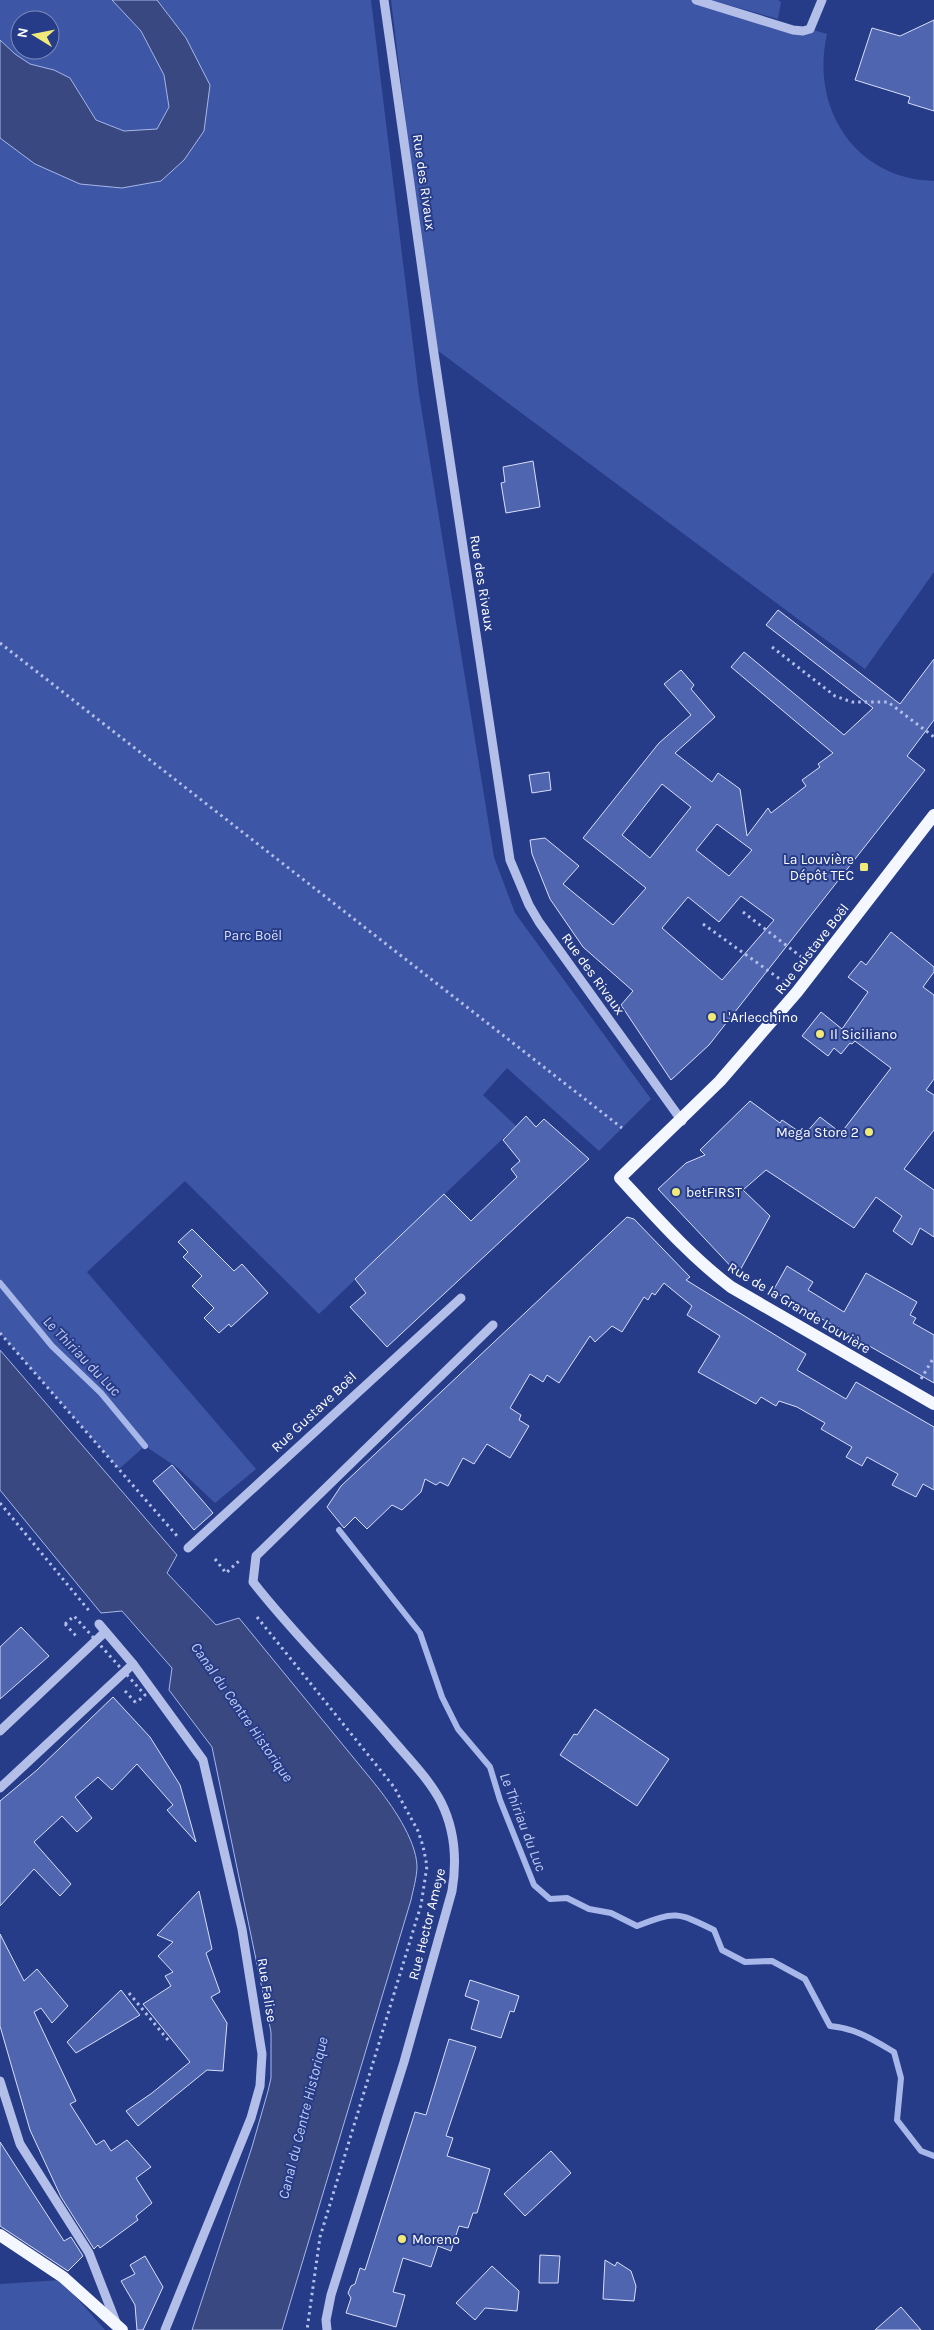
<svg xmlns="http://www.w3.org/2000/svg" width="934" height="2330" font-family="Karla,sans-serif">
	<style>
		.green { fill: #3e56a6; fill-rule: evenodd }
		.water { fill: #394880; stroke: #a7b7e9 }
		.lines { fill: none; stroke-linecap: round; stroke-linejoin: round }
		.stream { stroke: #a7b7e9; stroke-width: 6 }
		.building { fill: #4f65af; stroke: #d7def7; fill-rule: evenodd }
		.path { stroke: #b3bfe9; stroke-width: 3; stroke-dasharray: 2.5 4; stroke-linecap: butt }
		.minor { stroke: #b3bfe9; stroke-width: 9 }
		.major { stroke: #f5f7fe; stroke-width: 12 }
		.path-bridge { stroke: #b3bfe9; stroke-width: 3; stroke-dasharray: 2.5 4; stroke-linecap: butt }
		.poi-dot { fill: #f1e978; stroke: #273c88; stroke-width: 2 }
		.labels { text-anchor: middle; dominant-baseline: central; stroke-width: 4; stroke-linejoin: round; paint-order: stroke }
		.street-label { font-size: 14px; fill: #fff; stroke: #273c88 }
		.poi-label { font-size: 14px; fill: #fff; stroke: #273c88; text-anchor: start }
		.park-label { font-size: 14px; fill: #d7def7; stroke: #273c88 }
		.water-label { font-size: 15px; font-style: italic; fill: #bfcaf0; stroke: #273c88 }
	</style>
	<rect width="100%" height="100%" fill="#273c88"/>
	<!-- green -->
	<g class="green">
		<path d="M 0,0 L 112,0 L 141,31 L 164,75 L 169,107 L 157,129 L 124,131 L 95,120 L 70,78 L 54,70 L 30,64 L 15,54 L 0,40 ZM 20,20 L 50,20 L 50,50 L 20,50 Z"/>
		<polygon points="157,0 371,0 419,394 494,857 515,913 651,1099 599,1151 507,1068 483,1095 516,1126 319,1314 185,1181 87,1272 256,1469 215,1503 178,1468 145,1446 119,1469 0,1333 0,138 6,142 161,181 186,38"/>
		<path d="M 391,0 L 696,0 L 793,30 L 810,29 L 827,34 C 810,108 855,179 934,181 L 934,572 L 865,669 L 433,347 Z"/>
		<polygon points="711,0 778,0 781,2 778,19"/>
		<polygon points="61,2280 105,2330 0,2330 0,2284"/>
	</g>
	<!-- water -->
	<g class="water">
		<polygon points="112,0 157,0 186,38 210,85 204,131 184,160 161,181 122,188 80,184 35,164 0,138 0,40 15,54 30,64 54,70 70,78 96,120 124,131 157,129 169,107 164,75 141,31"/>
		<path d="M 0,1350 L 177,1555 L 167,1573 L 216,1625 L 239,1618 L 375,1784 C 391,1804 416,1839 417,1866 C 417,1877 413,1890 411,1900 L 282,2330 L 192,2330 L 252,2147 L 268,2091 L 271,2078 L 271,2032 L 212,1747 L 169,1690 L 172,1668 L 122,1611 L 101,1613 L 0,1490 Z"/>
	</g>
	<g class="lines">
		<!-- stream -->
		<g class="stream">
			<polyline points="0,1283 52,1346 101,1393 145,1446"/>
			<path d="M 339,1530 L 420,1633 L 442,1697 L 458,1729 L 490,1767 L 500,1800 L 534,1885 L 550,1899 L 567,1898 L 589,1909 L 611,1913 L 637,1926 C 676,1911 677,1912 714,1930 L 722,1950 L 745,1962 L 772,1961 L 805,1979 L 830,2026 C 855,2028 872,2039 894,2052 L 901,2078 L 897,2120 L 921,2151 L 934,2156"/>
		</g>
	</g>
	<!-- building -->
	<g class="building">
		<polygon points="934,20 934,111 908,103 910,97 855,80 872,28 900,36"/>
		<polygon points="533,461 540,507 506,513 501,483 505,482 503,467"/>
		<path d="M 778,610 L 900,704 L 934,659 L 934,720 L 907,756 L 925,770 L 709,1045 L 671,1080 L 621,1005 L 633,991 L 583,947 L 550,899 L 532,854 L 530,840 L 545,838 L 579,866 L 563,884 L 613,925 L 646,888 L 583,838 L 659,743 L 691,715 L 664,684 L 681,670 L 694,685 L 691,689 L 715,717 L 675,753 L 712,782 L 718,773 L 740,789 L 747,836 L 768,808 L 771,813 L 806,786 L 802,780 L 820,767 L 818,764 L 833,753 L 731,667 L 744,652 L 844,735 L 873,708 L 766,625 ZM 662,784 L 691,807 L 650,858 L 622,835 ZM 717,824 L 752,850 L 729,876 L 696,850 ZM 741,896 L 774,920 L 722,980 L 662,928 L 688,897 L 719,922 Z"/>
		<polygon points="549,772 551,790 532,793 529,775"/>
		<polygon points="891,932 934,967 934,972 923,987 934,995 934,1079 926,1090 934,1095 934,1130 904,1169 934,1190 934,1237 920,1228 912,1245 893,1231 902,1216 876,1197 854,1228 766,1170 743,1190 770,1216 738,1274 658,1189 686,1163 705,1155 700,1150 750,1101 780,1123 782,1120 804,1135 820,1117 841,1133 891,1068 855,1041 852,1044 850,1043 841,1054 834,1048 828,1056 802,1036 821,1012 842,1029 868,992 848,977 861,961 866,965"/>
		<polygon points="526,1116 536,1127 544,1119 589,1159 387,1347 350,1307 366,1293 355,1279 444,1194 471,1221 517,1177 511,1169 520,1161 503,1140"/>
		<polygon points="627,1217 634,1219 690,1277 686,1280 806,1354 797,1370 846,1399 856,1382 934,1427 934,1490 923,1484 916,1497 892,1485 898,1474 867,1457 862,1466 846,1457 852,1447 821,1429 825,1423 797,1407 779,1401 776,1406 761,1397 756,1404 698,1372 720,1336 687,1315 692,1306 664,1283 655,1295 652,1293 648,1300 644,1297 622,1332 612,1326 595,1342 590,1336 559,1383 547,1375 543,1382 530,1374 510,1408 521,1415 519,1420 529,1426 510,1458 487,1444 474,1464 463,1458 448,1486 440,1482 436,1485 425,1479 421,1492 402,1510 392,1505 367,1529 355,1517 344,1528 327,1507 341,1486"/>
		<polygon points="192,1229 234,1271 242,1264 268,1293 231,1327 229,1324 219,1333 204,1318 214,1308 192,1286 202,1276 183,1257 188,1252 178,1242"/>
		<polygon points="787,1266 813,1282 808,1290 844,1312 866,1273 917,1302 910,1315 916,1318 913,1323 934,1335 934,1383 773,1291"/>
		<polygon points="172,1465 213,1513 194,1530 153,1481"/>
		<polygon points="21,1627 49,1656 0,1699 0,1647"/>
		<polygon points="113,1697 150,1737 180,1785 196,1842 167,1810 173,1805 137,1764 112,1790 98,1777 75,1797 92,1818 77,1832 62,1816 34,1842 71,1884 60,1896 34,1869 0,1906 0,1801 37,1770"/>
		<polygon points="595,1709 669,1759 637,1806 560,1755 574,1734 577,1735"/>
		<polygon points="199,1891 212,1949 206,1953 220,1992 211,1997 227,2023 223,2071 207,2070 138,2126 126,2111 152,2093 190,2062 143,2004 171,1986 165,1976 173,1972 158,1956 173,1942 157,1935"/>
		<polygon points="0,1934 24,1981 37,1969 68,2006 52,2023 41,2008 34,2012 76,2101 70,2104 96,2145 104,2140 111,2151 127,2140 151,2167 136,2178 152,2203 136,2216 138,2220 100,2248 98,2245 94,2249 61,2197 30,2130 0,2026"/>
		<polygon points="470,1980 519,1996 514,2012 510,2011 501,2038 471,2029 479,2001 465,1996"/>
		<polygon points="121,1990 140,2015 76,2053 67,2042"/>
		<polygon points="449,2039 476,2047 446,2136 453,2138 447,2156 490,2169 477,2213 473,2213 468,2228 459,2226 451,2251 438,2246 431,2267 403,2258 393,2292 405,2295 396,2327 346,2313 351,2298 348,2293 351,2286 355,2284 360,2268 365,2270 415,2112 426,2115"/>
		<polygon points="0,2142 64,2241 71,2237 83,2256 68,2271 0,2226"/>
		<polygon points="551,2151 571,2173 525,2216 504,2194"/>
		<polygon points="540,2255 560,2256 558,2283 539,2283"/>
		<polygon points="145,2256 163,2287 143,2330 137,2330 135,2305 121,2281 135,2274 130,2265"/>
		<polygon points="605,2260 615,2266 617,2262 631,2271 636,2286 634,2301 603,2299"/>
		<polygon points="492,2266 519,2291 517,2311 485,2308 475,2320 456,2303"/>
		<polygon points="901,2307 921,2330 875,2330"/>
	</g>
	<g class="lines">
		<!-- path -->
		<g class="path">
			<polyline points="0,643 622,1128"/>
			<polyline points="772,647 835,696 852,702 888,702 934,737"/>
			<polyline points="743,912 804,959"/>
			<polyline points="703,924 784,982"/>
			<polyline points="0,1333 178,1537"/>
			<polyline points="921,1379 934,1357"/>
			<polyline points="0,1503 91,1613"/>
			<polyline points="215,1559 226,1573 240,1560"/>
			<polyline points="257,1617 394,1787 418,1831 423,1846 427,1866 421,1905 320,2237 307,2330"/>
			<polyline points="65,1624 78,1638"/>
			<polyline points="125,1691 136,1703"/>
			<polyline points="129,1993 168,2040"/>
		</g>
		<!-- minor -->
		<g class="minor">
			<polyline points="384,0 433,347 510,860 529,905 539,922 682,1121"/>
			<polyline points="696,0 793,30 803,31 810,29 822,0"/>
			<polyline points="188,1548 461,1298"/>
			<polyline points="99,1624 133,1664 203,1760 242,1929 262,2054 260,2086 251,2118 165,2330"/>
			<polyline points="0,1731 105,1632"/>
			<polyline points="0,1788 133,1664"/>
			<polyline points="0,2081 20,2144 89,2253 117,2325"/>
			<path d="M 327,2330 L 326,2320 L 331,2295 L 404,2062 L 452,1891 C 457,1861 455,1830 441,1802 C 429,1779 409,1759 392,1739 C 347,1686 296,1637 253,1582 L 256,1556 L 493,1325"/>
		</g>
		<!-- major -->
		<g class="major">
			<path d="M 934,815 L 797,992 L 720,1081 L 620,1178 C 656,1217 689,1255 731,1287 L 934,1404"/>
			<polyline points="0,2235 63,2277 122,2330"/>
		</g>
		<!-- path-bridge -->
		<polyline class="path-bridge" points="65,1624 74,1616 145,1695 136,1703"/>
	</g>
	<!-- markers -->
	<g class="poi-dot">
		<rect x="859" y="862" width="10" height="10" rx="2.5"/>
		<circle cx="712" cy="1017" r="5"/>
		<circle cx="820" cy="1034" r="5"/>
		<circle cx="869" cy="1132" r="5"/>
		<circle cx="676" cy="1192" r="5"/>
		<circle cx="402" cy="2239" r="5"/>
	</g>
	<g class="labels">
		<!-- street labels -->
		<g class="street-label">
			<text transform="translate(424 182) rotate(82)">Rue des Rivaux</text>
			<text transform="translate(482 583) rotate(81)">Rue des Rivaux</text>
			<text transform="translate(812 949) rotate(-52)">Rue Gustave Boël</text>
			<text transform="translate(593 974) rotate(54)">Rue des Rivaux</text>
			<text transform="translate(799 1308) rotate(31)">Rue de la Grande Louvière</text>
			<text transform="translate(314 1412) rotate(-43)">Rue Gustave Boël</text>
			<text transform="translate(427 1924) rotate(-76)">Rue Hector Ameye</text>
			<text transform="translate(267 1990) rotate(81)">Rue Falise</text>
		</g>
		<!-- poi labels -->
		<g class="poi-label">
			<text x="854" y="859" text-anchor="end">La Louvière<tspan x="854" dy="16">Dépôt TEC</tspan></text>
			<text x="722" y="1017">L'Arlecchino</text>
			<text x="830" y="1034">Il Siciliano</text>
			<text x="859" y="1132" text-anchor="end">Mega Store 2</text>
			<text x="686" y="1192">betFIRST</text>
			<text x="412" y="2239">Moreno</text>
		</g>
		<!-- park labels -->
		<g class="park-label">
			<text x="253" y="935">Parc Boël</text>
		</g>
		<!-- water labels -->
		<g class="water-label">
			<text transform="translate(82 1356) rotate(46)">Le Thiriau du Luc</text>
			<text transform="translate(242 1712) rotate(55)">Canal du Centre Historique</text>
			<text transform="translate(523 1822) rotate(69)">Le Thiriau du Luc</text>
			<text transform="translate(303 2118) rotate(-76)">Canal du Centre Historique</text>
		</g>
	</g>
	<!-- north arrow -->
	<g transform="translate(35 35) rotate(280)"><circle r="24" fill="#273c88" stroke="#7d8ab8"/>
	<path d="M0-4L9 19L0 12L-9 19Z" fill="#f1e978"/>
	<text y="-8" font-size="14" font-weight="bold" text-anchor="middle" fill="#ffffff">N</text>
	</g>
</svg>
